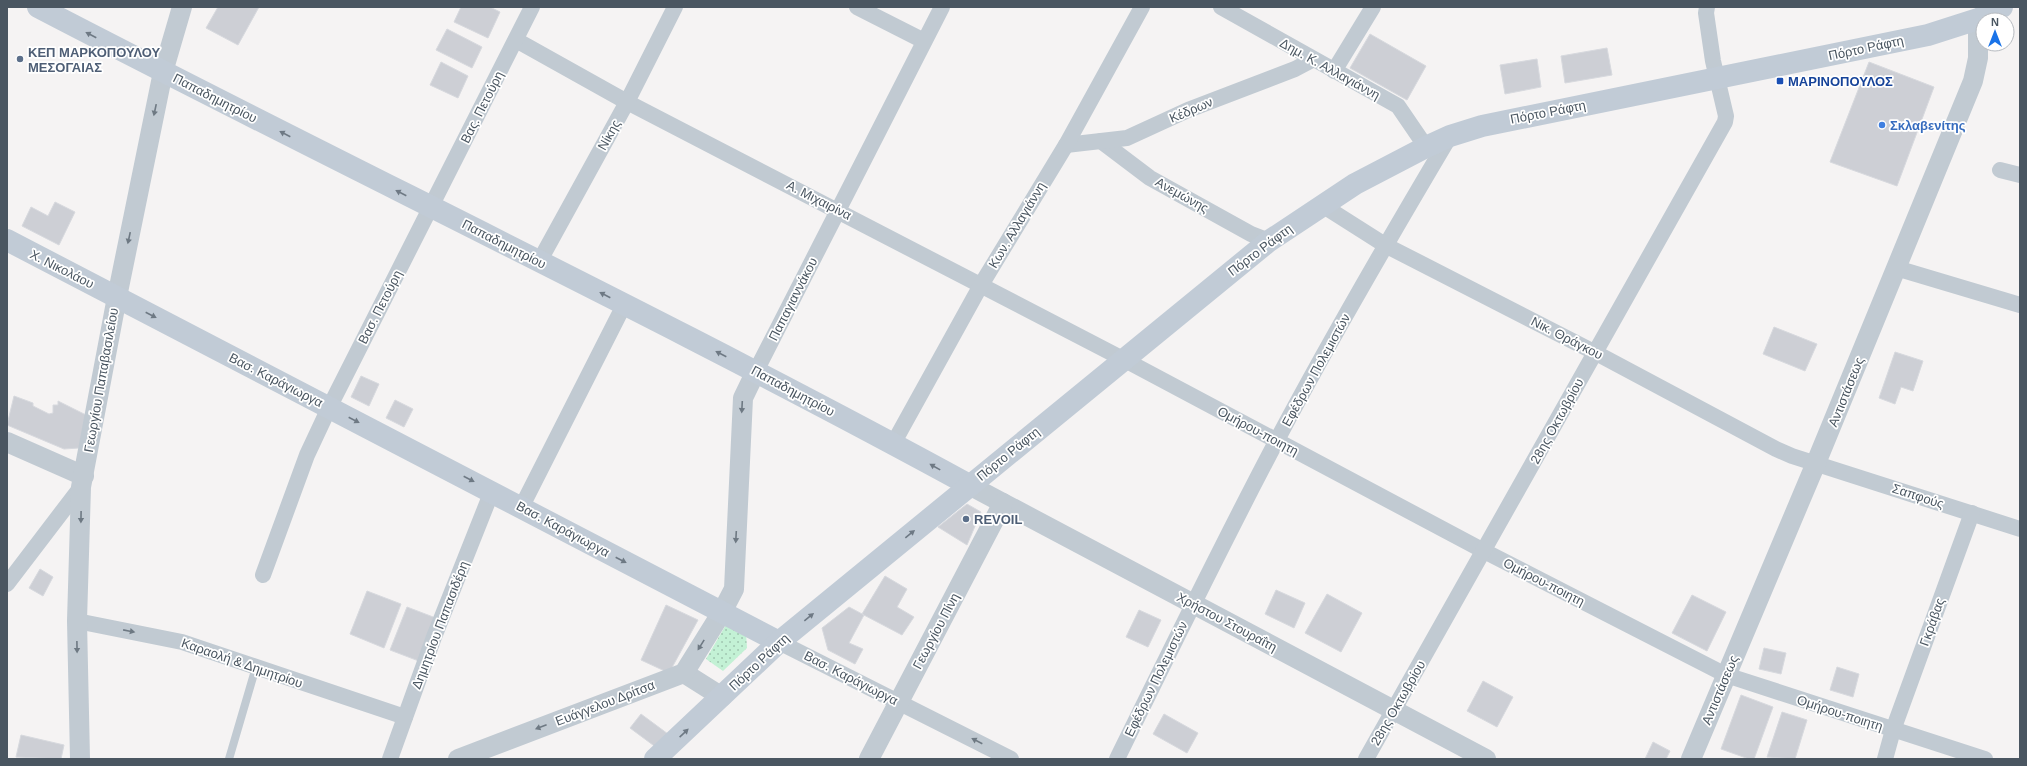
<svg xmlns="http://www.w3.org/2000/svg" width="2027" height="766" font-family="Helvetica,sans-serif">
	<style>
		.park { fill: url(#park-dots) }
		.building { fill: #cdcfd5; stroke: #d7d9de }
		.lines { fill: none; stroke-linecap: round; stroke-linejoin: round }
		.service { stroke: #c1cad2; stroke-width: 8 }
		.minor { stroke: #c1cad2; stroke-width: 16 }
		.tertiary { stroke: #c1cad2; stroke-width: 20 }
		.secondary { stroke: #c1cbd6; stroke-width: 22 }
		.oneway { fill: #6e7984 }
		.oneway2 { fill: #6e7983 }
		.service-dot { fill: #5c6f8a; stroke: #fff; stroke-width: 1.5 }
		.transit-dot { fill: #1a4fb4; stroke: #fff; stroke-width: 1.5 }
		.shop-dot { fill: #3f7fe0; stroke: #fff; stroke-width: 1.5 }
		.labels { text-anchor: middle; dominant-baseline: central; stroke-width: 3.5; stroke-linejoin: round; paint-order: stroke }
		.street-label { font-size: 13px; fill: #4a5661; stroke: #fff }
		.service-label { font-size: 13px; font-weight: bold; fill: #4e5e75; stroke: #fff; text-anchor: start }
		.transit-label { font-size: 13px; font-weight: bold; fill: #164399; stroke: #fff; text-anchor: start }
		.shop-label { font-size: 13px; font-weight: bold; fill: #366cbe; stroke: #fff; text-anchor: start }
	</style>
	<defs>
		<pattern id="park-dots" width="8" height="8" patternUnits="userSpaceOnUse"><rect width="8" height="8" fill="#c3f1d5"/><path d="M2 2h.1M6 6h.1" fill="none" stroke="#a0c6b0" stroke-width="1.8" stroke-linecap="round"/></pattern>
	</defs>
	<rect width="100%" height="100%" fill="#f5f3f3"/>
	<!-- park -->
	<polygon class="park" points="727,623 746,633 747,648 723,671 706,659"/>
	<!-- building -->
	<g class="building">
		<polygon points="218,7 259,7 238,45 206,28"/>
		<polygon points="461,7 490,7 500,12 488,38 454,22"/>
		<polygon points="447,29 482,47 472,68 436,50"/>
		<polygon points="1370,34 1426,66 1407,100 1350,68"/>
		<polygon points="1607,48 1612,75 1565,83 1561,56"/>
		<polygon points="1537,59 1541,87 1505,94 1500,65"/>
		<polygon points="441,62 468,76 458,98 430,85"/>
		<polygon points="1869,62 1934,87 1897,186 1830,162"/>
		<polygon points="55,202 75,212 59,245 22,226 31,207 48,216"/>
		<polygon points="1774,327 1817,344 1805,371 1763,354"/>
		<polygon points="1895,352 1923,361 1913,391 1901,387 1895,404 1879,398"/>
		<polygon points="361,376 379,384 369,406 351,397"/>
		<polygon points="14,396 33,403 33,406 49,414 53,413 53,405 58,405 58,401 86,415 79,448 64,449 7,425"/>
		<polygon points="395,400 413,409 404,427 386,418"/>
		<polygon points="967,504 981,512 967,545 938,527"/>
		<polygon points="40,569 53,577 43,596 29,588"/>
		<polygon points="885,576 907,589 897,607 914,617 902,635 862,614"/>
		<polygon points="1276,590 1305,603 1294,628 1265,614"/>
		<polygon points="367,591 401,604 384,648 350,634"/>
		<polygon points="1327,594 1362,613 1341,652 1305,633"/>
		<polygon points="1692,595 1726,612 1707,651 1672,633"/>
		<polygon points="666,605 698,620 669,673 641,660"/>
		<polygon points="407,607 441,620 424,663 390,650"/>
		<polygon points="849,607 864,615 849,643 863,649 855,664 828,650 822,628"/>
		<polygon points="1139,610 1161,620 1148,647 1126,637"/>
		<polygon points="1764,648 1786,653 1781,674 1759,669"/>
		<polygon points="1837,667 1859,674 1853,697 1830,690"/>
		<polygon points="1483,681 1513,697 1497,727 1467,711"/>
		<polygon points="1741,695 1773,707 1754,759 1749,759 1721,749"/>
		<polygon points="1782,712 1807,720 1795,759 1767,757"/>
		<polygon points="641,714 668,734 657,748 630,728"/>
		<polygon points="1164,714 1198,733 1187,753 1153,734"/>
		<polygon points="21,735 64,745 61,759 16,757"/>
		<polygon points="1653,742 1670,751 1666,759 1645,759"/>
	</g>
	<g class="lines">
		<!-- service -->
		<polyline class="service" points="229,759 256,667"/>
		<!-- minor -->
		<g class="minor">
			<polyline points="857,7 924,41"/>
			<polyline points="1221,7 1398,106 1426,147"/>
			<polyline points="516,40 627,102 1123,359 1484,551 1726,675 1985,759"/>
			<polyline points="1334,71 1373,7"/>
			<polyline points="1101,141 1150,178 1251,234 1269,241"/>
			<polyline points="1066,145 1127,138 1188,110 1295,69 1312,60"/>
			<polyline points="2000,170 2020,175"/>
			<polyline points="1322,205 1385,245 1596,353 1776,449 1792,456 2020,529"/>
			<polyline points="539,262 627,102 675,7"/>
			<polyline points="1896,268 2020,305"/>
			<polyline points="756,371 942,7"/>
			<polyline points="893,444 981,285 1066,145 1142,7"/>
			<polyline points="521,508 624,305"/>
			<polyline points="263,575 307,455 329,408 532,7"/>
			<polyline points="7,584 81,487"/>
			<polyline points="77,621 182,642 405,717"/>
			<polyline points="779,642 1011,759"/>
			<polyline points="390,759 434,637 492,491"/>
			<path d="M 1117,759 C 1169,653 1221,546 1276,442 C 1331,338 1390,237 1450,136"/>
			<polyline points="1366,759 1725,122 1726,116 1713,61 1706,13 1707,7"/>
			<polyline points="1885,759 1893,730 1972,513"/>
		</g>
		<!-- tertiary -->
		<g class="tertiary">
			<polyline points="7,442 84,476"/>
			<polyline points="969,485 1486,759"/>
			<polyline points="684,673 722,697"/>
			<polyline points="80,759 77,621 81,487 117,297 163,72 182,7"/>
			<polyline points="458,759 684,673 722,612 734,589 743,398 756,371"/>
			<polyline points="869,759 1003,503"/>
			<polyline points="1691,759 1816,463 1973,81 1978,58 1978,19"/>
		</g>
		<!-- secondary -->
		<g class="secondary">
			<path d="M 38,7 C 347,168 663,318 969,485"/>
			<polyline points="7,240 779,642"/>
			<polyline points="655,759 779,642 1269,241 1355,184 1426,147 1450,136 1482,126 1928,35 1978,19 2002,7"/>
		</g>
	</g>
	<!-- one-way arrows -->
	<defs><path id="oneway-solid" d="M-6-.8H1V-3.2L6.5 0L1 3.2V.8H-6Z"/></defs>
	<g class="oneway">
		<use href="#oneway-solid" transform="translate(91 35) rotate(-152)"/>
		<use href="#oneway-solid" transform="translate(285 134) rotate(-153)"/>
		<use href="#oneway-solid" transform="translate(401 193) rotate(-153)"/>
		<use href="#oneway-solid" transform="translate(605 295) rotate(-153)"/>
		<use href="#oneway-solid" transform="translate(151 315) rotate(27)"/>
		<use href="#oneway-solid" transform="translate(721 354) rotate(-153)"/>
		<use href="#oneway-solid" transform="translate(354 420) rotate(27)"/>
		<use href="#oneway-solid" transform="translate(935 467) rotate(-151)"/>
		<use href="#oneway-solid" transform="translate(469 479) rotate(27)"/>
		<use href="#oneway-solid" transform="translate(910 534) rotate(-39)"/>
		<use href="#oneway-solid" transform="translate(621 560) rotate(27)"/>
		<use href="#oneway-solid" transform="translate(809 617) rotate(-39)"/>
		<use href="#oneway-solid" transform="translate(684 733) rotate(-43)"/>
	</g>
	<g class="oneway2">
		<use href="#oneway-solid" transform="translate(155 110) rotate(102)"/>
		<use href="#oneway-solid" transform="translate(129 238) rotate(102)"/>
		<use href="#oneway-solid" transform="translate(742 407) rotate(93)"/>
		<use href="#oneway-solid" transform="translate(81 517) rotate(91)"/>
		<use href="#oneway-solid" transform="translate(736 537) rotate(93)"/>
		<use href="#oneway-solid" transform="translate(129 631) rotate(11)"/>
		<use href="#oneway-solid" transform="translate(701 645) rotate(122)"/>
		<use href="#oneway-solid" transform="translate(77 647) rotate(89)"/>
		<use href="#oneway-solid" transform="translate(541 727) rotate(159)"/>
		<use href="#oneway-solid" transform="translate(977 741) rotate(-153)"/>
	</g>
	<!-- markers -->
	<g class="service-dot">
		<circle cx="20" cy="59" r="4"/>
		<circle cx="966" cy="519" r="4"/>
	</g>
	<rect class="transit-dot" x="1776" y="77" width="8" height="8" rx="2"/>
	<circle class="shop-dot" cx="1882" cy="125" r="4"/>
	<g class="labels">
		<!-- street labels -->
		<g class="street-label">
			<text transform="translate(1866 48) rotate(-12)">Πόρτο Ράφτη</text>
			<text transform="translate(1330 69) rotate(29)">Δημ. Κ. Αλλαγιάννη</text>
			<text transform="translate(215 98) rotate(27)">Παπαδημητρίου</text>
			<text transform="translate(482 107) rotate(-63)">Βας. Πετούρη</text>
			<text transform="translate(1191 110) rotate(-23)">Κέδρων</text>
			<text transform="translate(1548 112) rotate(-11)">Πόρτο Ράφτη</text>
			<text transform="translate(609 135) rotate(-61)">Νίκης</text>
			<text transform="translate(1182 195) rotate(29)">Ανεμώνης</text>
			<text transform="translate(819 200) rotate(27)">Α. Μιχαιρίνα</text>
			<text transform="translate(1017 225) rotate(-59)">Κων. Αλλαγιάννη</text>
			<text transform="translate(504 244) rotate(27)">Παπαδημητρίου</text>
			<text transform="translate(1260 250) rotate(-37)">Πόρτο Ράφτη</text>
			<text transform="translate(62 269) rotate(27)">Χ. Νικολάου</text>
			<text transform="translate(793 299) rotate(-63)">Παπαγιαννάκου</text>
			<text transform="translate(380 307) rotate(-63)">Βασ. Πετούρη</text>
			<text transform="translate(1567 338) rotate(27)">Νικ. Θράγκου</text>
			<text transform="translate(1316 370) rotate(-61)">Εφέδρων Πολεμιστών</text>
			<text transform="translate(101 380) rotate(-80)">Γεωργίου Παπαβασιλείου</text>
			<text transform="translate(276 380) rotate(27)">Βασ. Καράγιωργα</text>
			<text transform="translate(793 391) rotate(28)">Παπαδημητρίου</text>
			<text transform="translate(1846 392) rotate(-68)">Αντιστάσεως</text>
			<text transform="translate(1557 421) rotate(-61)">28ης Οκτωβρίου</text>
			<text transform="translate(1258 431) rotate(28)">Ομήρου-ποιητη</text>
			<text transform="translate(1008 454) rotate(-39)">Πόρτο Ράφτη</text>
			<text transform="translate(1918 496) rotate(18)">Σαπφούς</text>
			<text transform="translate(563 529) rotate(28)">Βασ. Καράγιωργα</text>
			<text transform="translate(1544 582) rotate(27)">Ομήρου-ποιητη</text>
			<text transform="translate(1227 622) rotate(28)">Χρήστου Στουραΐτη</text>
			<text transform="translate(1932 622) rotate(-70)">Γκράβας</text>
			<text transform="translate(440 625) rotate(-69)">Δημητρίου Παπασιδέρη</text>
			<text transform="translate(936 631) rotate(-62)">Γεωργίου Πίνη</text>
			<text transform="translate(759 662) rotate(-43)">Πόρτο Ράφτη</text>
			<text transform="translate(242 663) rotate(19)">Καραολή &amp; Δημητρίου</text>
			<text transform="translate(851 678) rotate(27)">Βασ. Καράγιωργα</text>
			<text transform="translate(1156 679) rotate(-64)">Εφέδρων Πολεμιστών</text>
			<text transform="translate(1720 690) rotate(-67)">Αντιστάσεως</text>
			<text transform="translate(605 703) rotate(-21)">Ευάγγελου Δρίτσα</text>
			<text transform="translate(1398 703) rotate(-60)">28ης Οκτωβρίου</text>
			<text transform="translate(1840 713) rotate(18)">Ομήρου-ποιητη</text>
		</g>
		<!-- service labels -->
		<g class="service-label">
			<text x="28" y="52">ΚΕΠ ΜΑΡΚΟΠΟΥΛΟΥ<tspan x="28" dy="15">ΜΕΣΟΓΑΙΑΣ</tspan></text>
			<text x="974" y="519">REVOIL</text>
		</g>
		<!-- transit labels -->
		<g class="transit-label">
			<text x="1788" y="81">ΜΑΡΙΝΟΠΟΥΛΟΣ</text>
		</g>
		<!-- shop labels -->
		<g class="shop-label">
			<text x="1890" y="125">Σκλαβενίτης</text>
		</g>
	</g>
	<!-- border -->
	<rect width="2027" height="766" fill="none" stroke="#4a5661" stroke-width="16"/>
	<!-- north arrow -->
	<g transform="translate(1995 32)"><circle r="19" fill="#ffffff" stroke="#b7bbc0"/>
	<path d="M0-3L7 15L0 10L-7 15Z" fill="#1a73e8"/>
	<text y="-6" font-size="11" font-weight="bold" text-anchor="middle" fill="#4a5661">N</text>
	</g>
</svg>
